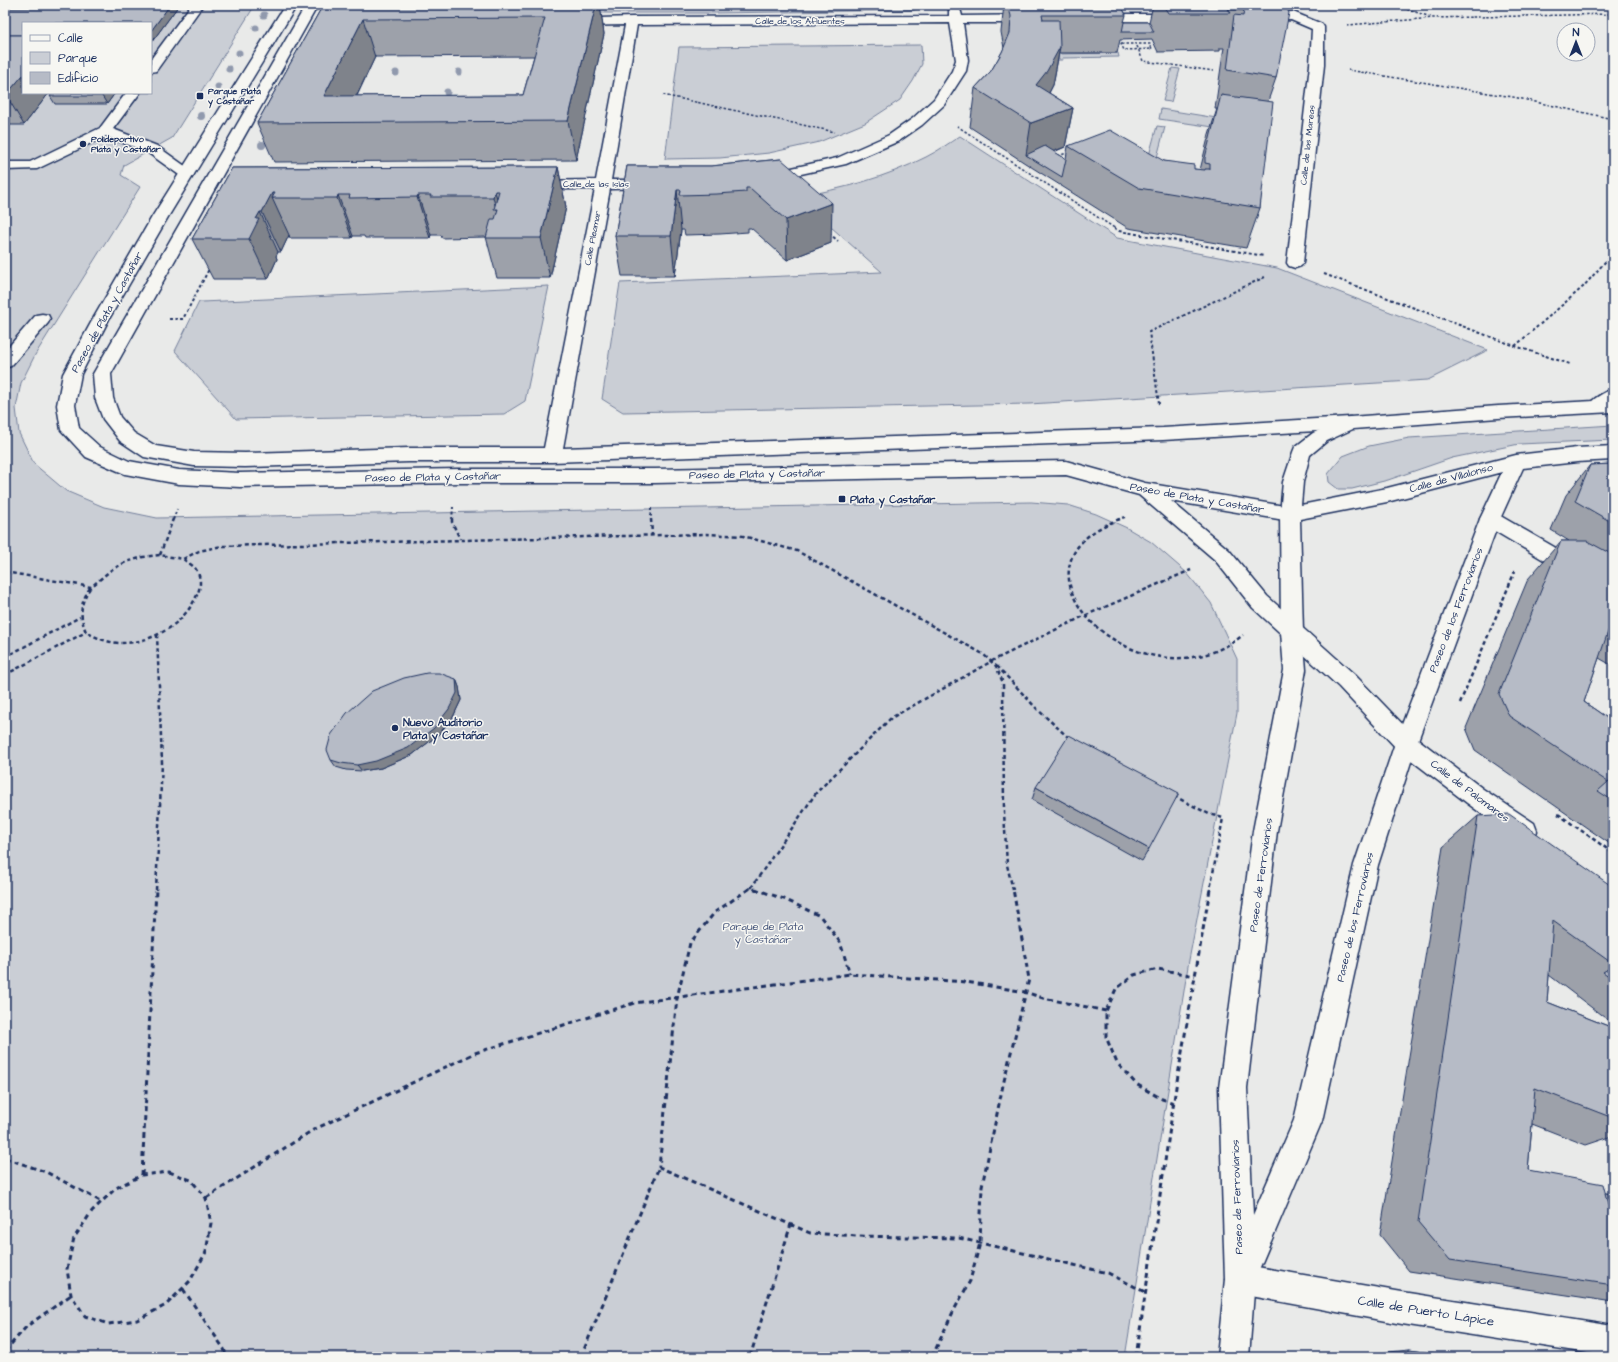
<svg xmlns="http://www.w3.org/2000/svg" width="1618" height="1362" font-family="'Architects Daughter',sans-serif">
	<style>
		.green { fill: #caced5; stroke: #727e9a; fill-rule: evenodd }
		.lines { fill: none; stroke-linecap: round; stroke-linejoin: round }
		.lane-casing { stroke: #1b2f5e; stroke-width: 3 }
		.street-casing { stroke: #1b2f5e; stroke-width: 3 }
		.secondary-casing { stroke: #1b2f5e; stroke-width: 3 }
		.path-far3 { stroke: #1b2f5e; stroke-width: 1.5; stroke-dasharray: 2.5 2; stroke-linecap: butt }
		.path-far2 { stroke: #1b2f5e; stroke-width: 2; stroke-dasharray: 3 2.5; stroke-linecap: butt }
		.path-far1 { stroke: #1b2f5e; stroke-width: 2.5; stroke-dasharray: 4 3; stroke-linecap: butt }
		.path { stroke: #1b2f5e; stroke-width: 3; stroke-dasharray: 5 4; stroke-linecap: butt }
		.lane { fill: #f6f6f2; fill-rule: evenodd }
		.street { fill: #f6f6f2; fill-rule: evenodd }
		.secondary { fill: #f6f6f2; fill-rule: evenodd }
		.tree { fill: #9099ad }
		.wall { fill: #9da1aa; stroke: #1b2f5e; fill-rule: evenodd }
		.shaded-wall { fill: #7f838b; stroke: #1b2f5e }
		.building { fill: #b6bbc6; stroke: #1b2f5e; fill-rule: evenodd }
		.poi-dot { fill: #1b2f5e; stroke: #f6f6f2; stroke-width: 1.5 }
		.labels { text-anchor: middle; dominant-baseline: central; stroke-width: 3; stroke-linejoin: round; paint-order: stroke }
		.far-street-label { font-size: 9px; fill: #1b2f5e; stroke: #f6f6f2 }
		.far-poi-label { font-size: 9px; font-weight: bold; fill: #1b2f5e; stroke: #f6f6f2; text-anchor: start }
		.street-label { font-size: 11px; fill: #1b2f5e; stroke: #f6f6f2 }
		.poi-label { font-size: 11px; font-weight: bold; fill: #1b2f5e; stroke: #f6f6f2; text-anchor: start }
		.park-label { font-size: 11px; fill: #47577c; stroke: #f6f6f2 }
		.near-street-label { font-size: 13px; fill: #1b2f5e; stroke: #f6f6f2 }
	</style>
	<rect width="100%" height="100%" fill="#e9eae9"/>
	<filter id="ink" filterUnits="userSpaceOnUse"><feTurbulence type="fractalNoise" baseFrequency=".025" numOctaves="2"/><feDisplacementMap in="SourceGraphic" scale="8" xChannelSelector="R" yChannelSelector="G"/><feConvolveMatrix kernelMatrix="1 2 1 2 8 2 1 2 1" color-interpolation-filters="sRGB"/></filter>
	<g filter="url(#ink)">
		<!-- green -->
		<g class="green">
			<path d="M 5,5 L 255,5 L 172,138 L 124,165 L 121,175 L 140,187 L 35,355 L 21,383 L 16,408 L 19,433 L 34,464 L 66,491 L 104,507 L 157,518 L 1031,502 L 1068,505 L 1096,514 L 1127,528 L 1151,542 L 1187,573 L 1211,603 L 1237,659 L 1237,713 L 1189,960 L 1125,1357 L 5,1357 ZM 23,23 L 151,23 L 151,93 L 23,93 Z"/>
			<polygon points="352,5 925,5 914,10 715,13 362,13"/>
			<polygon points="921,45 922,64 913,81 900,100 865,123 819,142 769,153 720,158 665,159 679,47"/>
			<polygon points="1118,53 1119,57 1062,58 1063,60 1054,60 1053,54"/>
			<polygon points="1172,68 1180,69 1171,102 1163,101"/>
			<polygon points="1161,109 1229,120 1227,129 1159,119"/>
			<polygon points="1157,126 1165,127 1156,161 1148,159"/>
			<path d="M 960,136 L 1117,238 L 1277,268 L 1488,350 L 1428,380 L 1029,404 L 623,412 L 602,399 L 620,283 L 882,272 L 797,197 C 842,189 885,178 926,157 C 938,151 949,143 960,136 Z"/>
			<polygon points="549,286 525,401 504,414 236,419 175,351 199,302 202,302"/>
			<polygon points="1613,425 1613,440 1519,444 1452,458 1388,480 1352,489 1338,489 1329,482 1328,474 1343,456 1369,446 1409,438"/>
		</g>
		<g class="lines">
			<defs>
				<g id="lane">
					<polygon points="191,5 203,5 156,71 151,72 151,59"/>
					<polygon points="126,93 140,93 113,129 157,146 192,171 194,174 192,177 187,178 182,177 147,152 106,136 37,169 5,170 5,162 30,162 100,128"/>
					<polygon points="42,314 48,315 50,319 48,323 11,366 5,368 5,351 36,315"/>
					<path d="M 1613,389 L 1613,404 C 1605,409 1600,414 1590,411 L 1587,407 C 1592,399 1604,392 1613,389 Z"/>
				</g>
				<g id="street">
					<polygon points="285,5 297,5 168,217 109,319 81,374 75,405 79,428 100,447 129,461 179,470 240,473 459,469 655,469 1066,461 1145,483 1290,507 1297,509 1300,514 1297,519 1290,521 1171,501 1229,550 1267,596 1355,675 1414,736 1483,789 1534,823 1537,831 1534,839 1525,842 1516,839 1467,803 1398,750 1339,687 1253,608 1215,560 1139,495 1066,475 655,483 459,483 240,487 179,484 125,474 86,457 61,430 57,405 63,374 93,319 152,217"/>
					<polygon points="306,5 318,5 111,374 113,398 120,417 134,433 156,446 194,452 245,453 409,448 544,448 595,189 532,189 527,188 525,185 527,182 532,181 596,180 625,25 573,26 569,25 567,22 569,19 632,17 949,16 949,5 959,5 962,16 1033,15 1037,16 1039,19 1037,22 1033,23 963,23 968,60 966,71 944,105 922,125 899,141 846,164 765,182 760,181 758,178 760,175 837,158 889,135 912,119 934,99 952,71 956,60 950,23 637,25 611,180 653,180 658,181 660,184 658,187 653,188 610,189 563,448 1163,428 1350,417 1356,419 1359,423 1356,427 1350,429 1163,440 552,462 409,462 245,467 194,466 144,457 120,441 103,419 95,398 93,374"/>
					<polygon points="1293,12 1322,24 1324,27 1324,65 1303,263 1301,266 1295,268 1289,266 1287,263 1310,65 1312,29 1291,20 1259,21 1255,20 1253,17 1255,14 1259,13"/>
					<polygon points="1095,14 1181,14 1185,15 1187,18 1185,21 1181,22 1091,21 1089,18 1091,15"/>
					<polygon points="1490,512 1497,514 1613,581 1613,599 1606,597 1483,524 1480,519 1483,514"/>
					<polygon points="1240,1264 1402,1292 1613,1325 1613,1357 1402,1324 1240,1294 1229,1290 1225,1279 1229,1268"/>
				</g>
				<path id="secondary" d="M 1613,400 L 1613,412 L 1498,418 L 1353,429 L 1327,441 L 1310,455 L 1303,482 L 1301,505 L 1387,488 L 1516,455 L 1577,448 L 1613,446 L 1613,460 L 1577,462 L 1523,468 L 1500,519 L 1417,743 L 1378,865 L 1322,1121 L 1255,1279 L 1249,1357 L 1217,1357 L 1225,1279 L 1219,1088 L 1253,831 L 1284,670 L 1281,632 L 1280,514 L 1283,482 L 1293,452 L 1295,447 L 1313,433 L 1350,417 L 1498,406 ZM 1502,472 L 1480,519 L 1395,743 L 1354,865 L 1294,1120 L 1253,1215 L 1247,1088 L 1277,831 L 1306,670 L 1303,632 L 1300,519 L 1387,502 Z"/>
			</defs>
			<!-- lane casing -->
			<use href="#lane" class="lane-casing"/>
			<!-- street casing -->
			<use href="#street" class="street-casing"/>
			<!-- secondary casing -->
			<use href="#secondary" class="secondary-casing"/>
			<!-- path-far3 -->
			<g class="path-far3">
				<polyline points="1394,5 1431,17"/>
				<polyline points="1347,25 1433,18 1613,14"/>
				<polygon points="1121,44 1150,44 1152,49 1124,50"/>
				<polyline points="1137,46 1143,61 1214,71"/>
				<polyline points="1348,70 1513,97 1613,119"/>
				<polyline points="663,95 835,132"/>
				<polyline points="957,126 1116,229"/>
				<polyline points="1058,156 1067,153 1070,154"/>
			</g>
			<!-- path-far2 -->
			<g class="path-far2">
				<polyline points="1114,228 1119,231 1264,256"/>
				<polyline points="829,233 838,241"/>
				<polyline points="1324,274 1515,346 1570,364"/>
				<polyline points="169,319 183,319 209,269"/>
				<polyline points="1515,346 1583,287 1613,253"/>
				<polyline points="1159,404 1149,332 1267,276"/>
				<polyline points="651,508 651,520"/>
				<polyline points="173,520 177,509"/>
				<polyline points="452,520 453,507"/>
				<polyline points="1117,520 1125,517"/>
			</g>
			<!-- path-far1 -->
			<g class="path-far1">
				<polyline points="452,519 452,522 460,539"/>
				<polyline points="651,519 652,535"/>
				<path d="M 1120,519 C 987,566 1143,715 1243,635"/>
				<polyline points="160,555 173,519"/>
				<polyline points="5,572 91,587 111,570 126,562 143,557 160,555 183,559 199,551 222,546 706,534 743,536 797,551 983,654 996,666 1003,683 1004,812 1007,865 1013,890"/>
				<path d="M 90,588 C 80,603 79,615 86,632 C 97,638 108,643 121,643 C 152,643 183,625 196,597 C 201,588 202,577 195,568 C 192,565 187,562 183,559"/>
				<polyline points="5,657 80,617"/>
				<polyline points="997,666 1037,709 1070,739"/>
				<polyline points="5,675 86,632"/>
				<polyline points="1460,703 1515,571"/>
				<polyline points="1174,796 1209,814 1223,818 1210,890"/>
				<polyline points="1558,814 1613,853"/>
				<polyline points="751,888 816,793 891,718 992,661 1084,616 1191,570"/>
				<polyline points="156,890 162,763 157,634"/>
				<polyline points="747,890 751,888 758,890"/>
			</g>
			<!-- path -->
			<g class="path">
				<polyline points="749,889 715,912 690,943 677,998 659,1167 810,1233 857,1236 959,1238 1108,1273 1145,1292"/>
				<polyline points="755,889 784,899 820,916 840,942 850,974"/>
				<polyline points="1174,1103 1162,1099 1136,1084 1117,1063 1106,1037 1106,1011 1116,989 1134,975 1158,969 1195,976"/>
				<polyline points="5,1158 46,1172 102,1202"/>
				<polygon points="169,1172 191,1180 206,1198 211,1223 206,1252 190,1281 166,1305 137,1320 108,1324 85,1316 71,1295 67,1269 74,1238 92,1211 116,1188 142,1175"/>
				<polyline points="142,1175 156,889"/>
				<polyline points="206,1198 313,1130 475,1053 634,1003 850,974 966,982 1025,992 1043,998 1106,1011"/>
				<polyline points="183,1289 224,1349 227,1357"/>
				<polyline points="5,1351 27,1326 71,1295"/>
				<polyline points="581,1357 659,1167"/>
				<polyline points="750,1357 791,1224"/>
				<polyline points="932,1357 953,1312 970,1281 980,1243 982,1186 1003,1085 1029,979 1013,889"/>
				<polyline points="1136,1357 1176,1087 1210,889"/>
			</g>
			<!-- lane -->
			<use href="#lane" class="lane"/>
			<!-- street -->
			<use href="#street" class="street"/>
			<!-- secondary -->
			<use href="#secondary" class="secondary"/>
		</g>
		<!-- trees -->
		<g class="tree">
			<circle cx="264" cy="15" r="3.5"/>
			<circle cx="256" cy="28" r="3.5"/>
			<circle cx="239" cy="53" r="3.5"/>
			<circle cx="229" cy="69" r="3.5"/>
			<circle cx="459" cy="72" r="3.5"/>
			<circle cx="396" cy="73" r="3.5"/>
			<circle cx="218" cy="87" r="3.5"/>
			<circle cx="447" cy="92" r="3.5"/>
			<circle cx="201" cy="116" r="4"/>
			<circle cx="262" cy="145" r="4"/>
		</g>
		<!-- wall -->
		<g class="wall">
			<polygon points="5,5 179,5 151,43 151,23 23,23 23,93 49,93 24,125 5,125"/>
			<path d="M 323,5 L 600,5 L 604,34 L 576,160 L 274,162 L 257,123 ZM 534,56 L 523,95 L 357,96 L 375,57 Z"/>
			<path d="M 1004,5 L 1121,5 L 1126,15 L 1124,22 L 1149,22 L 1153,5 L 1285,5 L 1276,78 L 1268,101 L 1260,208 L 1246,248 L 1128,228 L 1025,163 L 970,127 L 975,88 L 991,71 L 1002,52 L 1004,48 L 1001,32 ZM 1152,39 L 1158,52 L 1220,51 L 1220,48 L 1224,48 L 1223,53 L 1215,109 L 1217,109 L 1209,134 L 1200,170 L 1194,169 L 1164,161 L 1068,146 L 1066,159 L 1054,152 L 1065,147 L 1073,108 L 1049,93 L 1053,85 L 1059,53 L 1117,53 L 1120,40 Z"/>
			<polygon points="53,93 115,93 107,104 55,104 50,96"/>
			<polygon points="781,159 831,243 787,260 751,228 748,228 748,232 720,234 685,235 684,230 681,230 675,276 622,276 615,236 627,166 711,166"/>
			<polygon points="558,167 566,207 550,278 497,278 486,237 442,238 441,235 431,235 430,238 365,238 364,236 353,236 352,238 290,238 289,235 281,252 278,252 276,256 277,259 268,279 213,279 192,239 232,168"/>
			<polygon points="1613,464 1613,666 1599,658 1584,702 1613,722 1613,846 1475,750 1466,728 1528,579 1561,541 1569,541 1551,530 1566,495 1590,465"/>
			<polygon points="456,679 459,687 461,700 453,717 438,735 412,755 381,768 362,771 346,770 336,767 331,760"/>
			<polygon points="1036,787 1149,849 1142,861 1032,800"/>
			<polygon points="1478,816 1613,887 1613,1024 1549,975 1547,1002 1613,1028 1613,1136 1586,1145 1532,1124 1528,1170 1605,1193 1613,1194 1613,1302 1409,1271 1380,1235 1443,847"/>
			<polygon points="1409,1350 1462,1357 1378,1357 1379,1353"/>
		</g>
		<!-- shaded-wall -->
		<g class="shaded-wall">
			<polygon points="110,5 122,5 115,15"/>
			<polygon points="170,5 179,5 151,43 151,31"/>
			<polygon points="596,5 600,5 604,34 576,160 568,121"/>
			<polygon points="363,19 375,57 344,122 324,96"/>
			<polygon points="1060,47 1053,85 1040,110 1036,85"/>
			<polygon points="23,75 23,93 49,93 24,125 6,95"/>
			<polygon points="105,93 115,93 107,104 102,96"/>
			<polygon points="1073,108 1065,147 1033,159 1026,155 1031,123"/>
			<polygon points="558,167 566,207 550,278 541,238"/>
			<polygon points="677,190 681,230 675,276 671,236"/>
			<polygon points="495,191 505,231 498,209 496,209 493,197"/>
			<polygon points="272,193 274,198 272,198 289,235 281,252 262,212"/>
			<polygon points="338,195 353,236 352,238 337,198"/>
			<polygon points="418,195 431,235 430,238 417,197"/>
			<polygon points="832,203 831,243 787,260 786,220"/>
			<polygon points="260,212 278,252 276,256 277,259 268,279 249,239 256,219"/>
			<polygon points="456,679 459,687 461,700 453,717 438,735 412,755 381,768 362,771 357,765"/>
		</g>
		<!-- building -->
		<g class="building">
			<polygon points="121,5 170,5 151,31 151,23 23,23 23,35 5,35 5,8 120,7"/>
			<path d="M 323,5 L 596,5 L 568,121 L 257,123 ZM 545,18 L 523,95 L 324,96 L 363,19 Z"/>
			<polygon points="1008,5 1121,5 1126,15 1042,15 1043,20 1059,20 1060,47 1047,71 1036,85 1073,108 1031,123 975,88 991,71 1002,52 1010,33 1011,16"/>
			<polygon points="1163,5 1285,5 1289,13 1276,78 1227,70 1234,15 1243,16 1244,10 1228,9 1231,13 1168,13"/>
			<polygon points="1124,22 1149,22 1154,32 1122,32"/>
			<polygon points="5,35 23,35 23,75 6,95 5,95"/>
			<polygon points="53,93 105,93 102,96 50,96"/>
			<polygon points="1221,95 1273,102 1260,208 1139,188 1068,146 1110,130 1164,161 1194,165 1194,169 1205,170 1205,169 1210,169 1210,164 1205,163 1205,158"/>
			<polygon points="1045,146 1066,159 1062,177 1026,155"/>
			<polygon points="781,159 832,203 786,220 750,188 746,188 746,192 717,194 680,195 681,190 677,190 671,236 615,236 627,166 711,166"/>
			<polygon points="558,167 541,238 486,238 491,219 495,219 498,209 494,209 499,191 495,191 493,197 430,197 431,195 418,195 417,197 349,198 350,195 338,195 337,198 272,198 275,193 272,193 262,212 260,212 256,219 259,219 249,239 192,239 232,168"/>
			<polygon points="1613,464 1613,523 1575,501 1590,465"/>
			<polygon points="1561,541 1587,541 1613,555 1613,617 1584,702 1613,722 1613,777 1608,782 1509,716 1499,694"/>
			<polygon points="427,673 439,673 456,679 457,693 449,709 434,728 408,748 376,761 357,765 341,763 331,760 327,750 331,735 347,713 372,691 404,678"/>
			<polygon points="1069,735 1179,793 1149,849 1036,787"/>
			<polygon points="1613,777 1613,801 1598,791 1608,782"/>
			<polygon points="1509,814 1613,887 1613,964 1553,921 1547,1002 1613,1028 1613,1118 1535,1088 1528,1170 1603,1184 1613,1222 1613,1285 1450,1260 1418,1222 1478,816"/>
			<polygon points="1613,966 1613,979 1603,972"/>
			<polygon points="1605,1193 1613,1194 1613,1222"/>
			<polygon points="1409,1350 1462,1357 1409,1357"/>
		</g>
	</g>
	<!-- markers -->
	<g class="poi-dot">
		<rect x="196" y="92" width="8" height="8" rx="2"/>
		<circle cx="83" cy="144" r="4"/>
		<rect x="838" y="495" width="8" height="8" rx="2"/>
		<circle cx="395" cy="728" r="4"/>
	</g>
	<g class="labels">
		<!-- far-street labels -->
		<g class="far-street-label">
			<text x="800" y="21">Calle de los Afluentes</text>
			<text transform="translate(1308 145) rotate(-84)">Calle de las Mareas</text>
			<text x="596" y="184">Calle de las Islas</text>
			<text transform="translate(593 238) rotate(-79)">Calle Pleamar</text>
		</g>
		<!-- far-poi labels -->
		<g class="far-poi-label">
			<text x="208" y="91">Parque Plata<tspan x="208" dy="10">y Castañar</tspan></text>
			<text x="91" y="139">Polideportivo<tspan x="91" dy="10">Plata y Castañar</tspan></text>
		</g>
		<!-- street labels -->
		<g class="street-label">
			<text transform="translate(107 312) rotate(-61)">Paseo de Plata y Castañar</text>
			<text transform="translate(757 474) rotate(-1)">Paseo de Plata y Castañar</text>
			<text transform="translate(433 477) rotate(-1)">Paseo de Plata y Castañar</text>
			<text transform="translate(1451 478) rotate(-15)">Calle de Villalonso</text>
			<text transform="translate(1197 498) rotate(10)">Paseo de Plata y Castañar</text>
			<text transform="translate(1456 610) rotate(-69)">Paseo de los Ferroviarios</text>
			<text transform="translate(1470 791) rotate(37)">Calle de Palomares</text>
			<text transform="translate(1261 875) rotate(-82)">Paseo de Ferroviarios</text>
			<text transform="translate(1355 917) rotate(-77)">Paseo de los Ferroviarios</text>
			<text transform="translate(1237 1197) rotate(-92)">Paseo de Ferroviarios</text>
		</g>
		<!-- poi labels -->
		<g class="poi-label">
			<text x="850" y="499">Plata y Castañar</text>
			<text x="403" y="722">Nuevo Auditorio<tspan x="403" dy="13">Plata y Castañar</tspan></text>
		</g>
		<!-- park labels -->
		<g class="park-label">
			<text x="763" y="926">Parque de Plata<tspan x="763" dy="13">y Castañar</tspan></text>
		</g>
		<!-- near-street labels -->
		<g class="near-street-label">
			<text transform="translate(1426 1311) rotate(9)">Calle de Puerto Lápice</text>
		</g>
	</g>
	<!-- margin -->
	<rect width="1618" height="1362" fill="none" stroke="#f6f6f2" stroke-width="20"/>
	<rect x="10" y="10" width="1598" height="1342" fill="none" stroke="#1b2f5e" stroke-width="1.5" filter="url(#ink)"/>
	<!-- legend -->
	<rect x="22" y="22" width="130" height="72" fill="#f6f6f2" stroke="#9ea6b7"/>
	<rect x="30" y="35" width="20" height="6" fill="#f6f6f2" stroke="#9ea6b7"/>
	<text x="58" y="42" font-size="12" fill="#1b2f5e">Calle</text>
	<rect x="30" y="52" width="20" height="12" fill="#caced5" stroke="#9ea6b7"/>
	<text x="58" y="62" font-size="12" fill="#1b2f5e">Parque</text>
	<rect x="30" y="72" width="20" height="12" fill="#b6bbc6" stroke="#9ea6b7"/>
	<text x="58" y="82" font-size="12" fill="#1b2f5e">Edificio</text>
	<!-- north arrow -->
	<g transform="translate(1576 42)"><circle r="19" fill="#f6f6f2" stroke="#9ea6b7"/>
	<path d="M0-3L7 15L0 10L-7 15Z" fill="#1b2f5e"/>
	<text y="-6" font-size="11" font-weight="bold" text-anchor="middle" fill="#1b2f5e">N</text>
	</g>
</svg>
